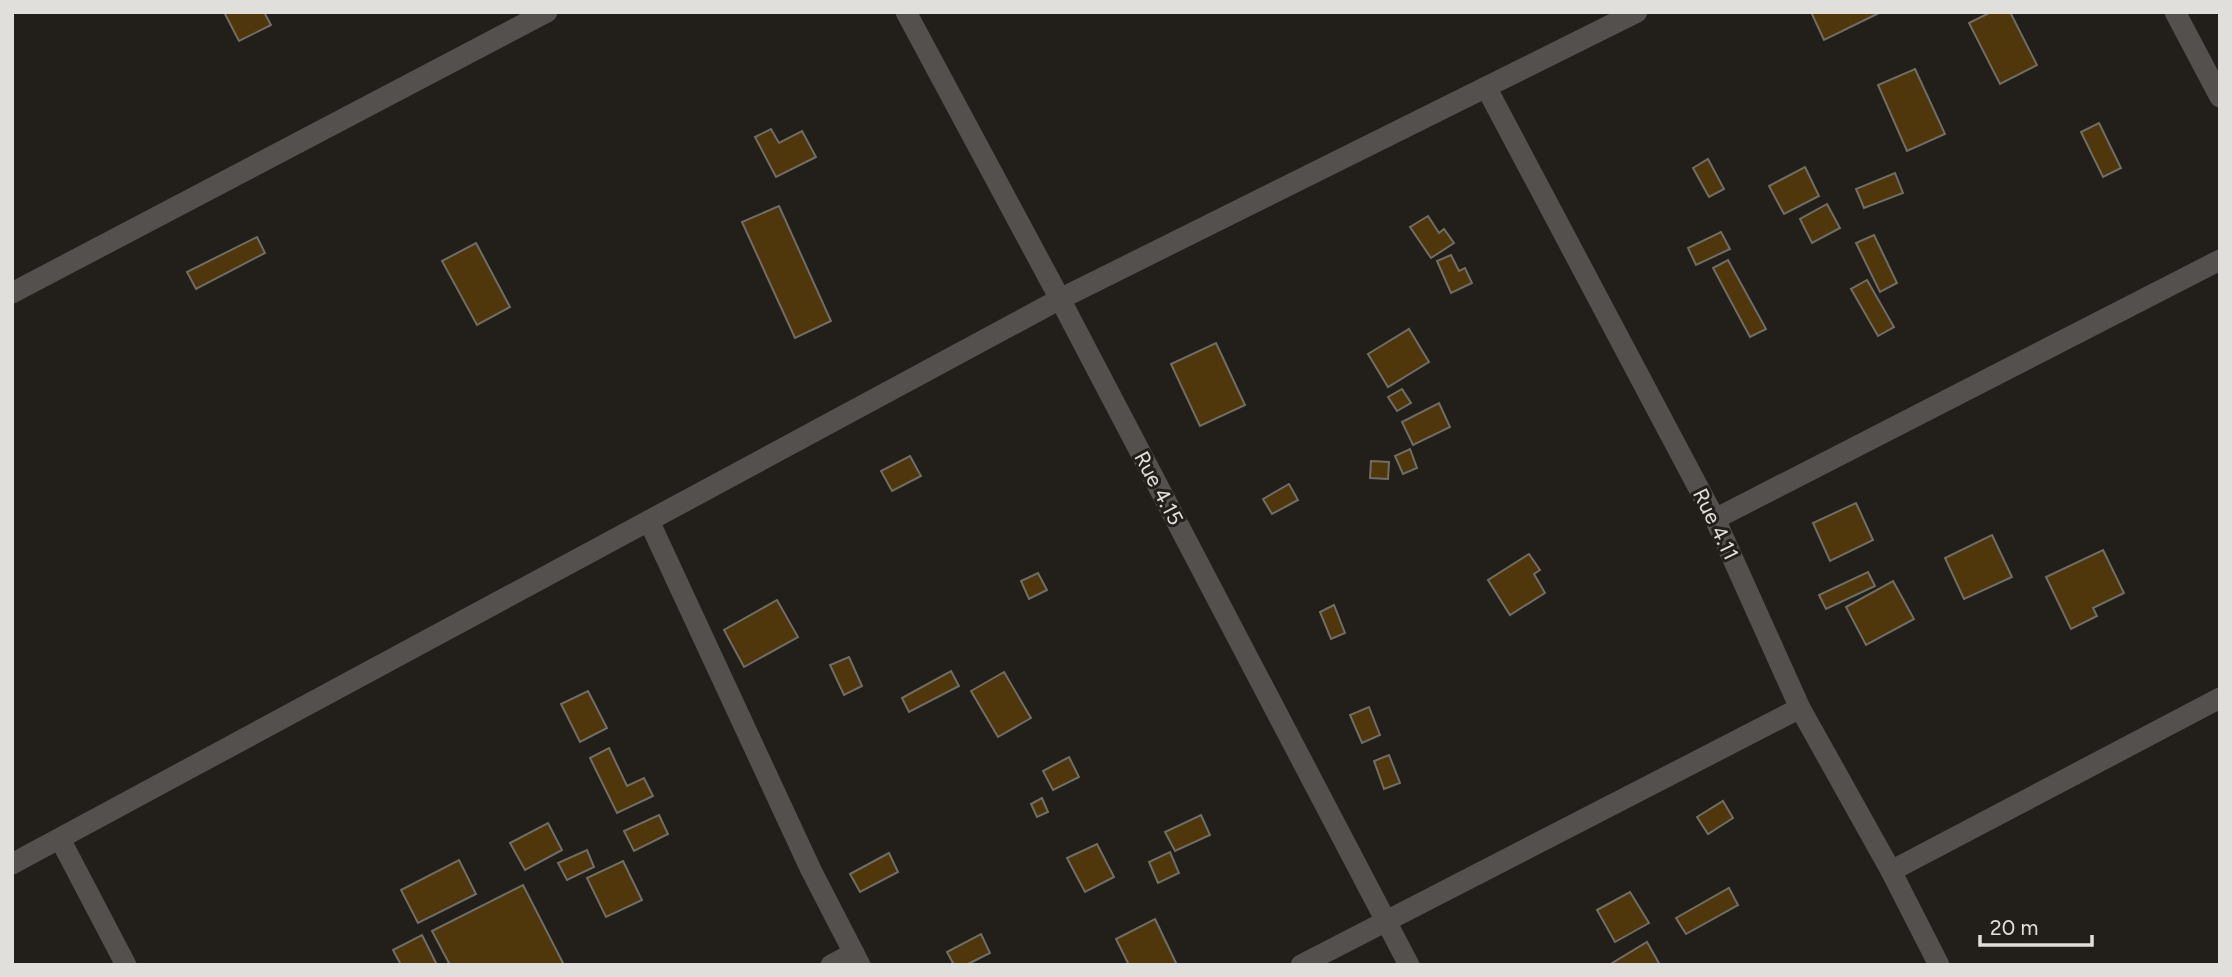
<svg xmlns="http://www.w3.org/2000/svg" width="2232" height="977" font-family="Figtree,sans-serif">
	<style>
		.building { fill: #4f370b; stroke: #706c66; stroke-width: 2 }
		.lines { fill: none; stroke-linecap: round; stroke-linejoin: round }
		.minor { stroke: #53504e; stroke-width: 21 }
		.labels { text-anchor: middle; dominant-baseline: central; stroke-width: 6; stroke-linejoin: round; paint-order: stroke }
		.street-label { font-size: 21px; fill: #e1dfdc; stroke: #221f1a }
	</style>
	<rect width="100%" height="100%" fill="#221f1a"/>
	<!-- building -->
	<g class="building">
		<polygon points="224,12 264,12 271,25 239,41"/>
		<polygon points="1811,12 1881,12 1824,40"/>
		<polygon points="1991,12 2010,12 2037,65 2000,84 1969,23"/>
		<polygon points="1915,69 1945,134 1907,151 1878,85"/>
		<polygon points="2099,123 2121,168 2103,177 2081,132"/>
		<polygon points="771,129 779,143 802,131 816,157 776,177 755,137"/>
		<polygon points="1708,159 1724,189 1709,197 1693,168"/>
		<polygon points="1805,167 1819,196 1784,214 1769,186"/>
		<polygon points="1895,173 1903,193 1864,208 1856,189"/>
		<polygon points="1827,204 1840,228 1812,243 1800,219"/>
		<polygon points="779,206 831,321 795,338 742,222"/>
		<polygon points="1428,216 1439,233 1444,229 1454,243 1431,258 1410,227"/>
		<polygon points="1721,232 1730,249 1696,265 1688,248"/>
		<polygon points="1874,235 1897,283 1880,292 1856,243"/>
		<polygon points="257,237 265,253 196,289 187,272"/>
		<polygon points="476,243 510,307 477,325 442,261"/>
		<polygon points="1451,255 1459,271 1465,268 1472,283 1451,293 1437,261"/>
		<polygon points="1728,260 1766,329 1750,337 1713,268"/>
		<polygon points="1867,280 1894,327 1878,336 1851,289"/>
		<polygon points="1409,329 1429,362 1388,387 1368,354"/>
		<polygon points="1216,343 1245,405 1200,426 1171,364"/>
		<polygon points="1402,389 1411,403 1397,411 1388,397"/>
		<polygon points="1439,403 1450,427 1413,445 1402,422"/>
		<polygon points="1410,449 1417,468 1403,474 1395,456"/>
		<polygon points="910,456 921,476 892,491 881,471"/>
		<polygon points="1371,461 1389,462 1388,479 1370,478"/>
		<polygon points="1289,484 1298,500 1272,514 1263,499"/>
		<polygon points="1856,503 1873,540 1830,561 1813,523"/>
		<polygon points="1992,535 2012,577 1964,599 1945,558"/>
		<polygon points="2103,550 2124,593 2093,608 2097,616 2071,629 2046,577"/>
		<polygon points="1529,554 1540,570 1534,574 1545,593 1510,615 1488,580"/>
		<polygon points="1868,572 1875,586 1826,609 1819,595"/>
		<polygon points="1038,573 1047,590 1029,599 1021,581"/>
		<polygon points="1893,581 1914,619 1866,645 1846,607"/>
		<polygon points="777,600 798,637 744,667 724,630"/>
		<polygon points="1334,605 1345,633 1331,639 1320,612"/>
		<polygon points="849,657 862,686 844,695 830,665"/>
		<polygon points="951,671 959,686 909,712 902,698"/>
		<polygon points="1004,672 1031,718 998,737 971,691"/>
		<polygon points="588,691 607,728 580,742 561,704"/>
		<polygon points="1369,707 1380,735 1362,743 1350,715"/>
		<polygon points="609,748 627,786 644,778 653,796 617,813 590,758"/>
		<polygon points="1389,755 1400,783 1384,789 1374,761"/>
		<polygon points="1069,757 1079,777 1053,790 1043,771"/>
		<polygon points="1042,798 1048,812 1037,817 1031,804"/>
		<polygon points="1723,801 1733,818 1708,834 1697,817"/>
		<polygon points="659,815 668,834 634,851 624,831"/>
		<polygon points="1201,815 1210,835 1175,851 1165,832"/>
		<polygon points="548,823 562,850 525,870 510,843"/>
		<polygon points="1097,844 1114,877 1085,892 1067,858"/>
		<polygon points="587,850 594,867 567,880 558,863"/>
		<polygon points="1170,852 1179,873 1158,883 1149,862"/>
		<polygon points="889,853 898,872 860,892 850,874"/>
		<polygon points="459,860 476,894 418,923 401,890"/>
		<polygon points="623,861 642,900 606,917 587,878"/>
		<polygon points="523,885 564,965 450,965 432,931"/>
		<polygon points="1729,888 1738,905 1686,934 1676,918"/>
		<polygon points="1630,892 1649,923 1615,942 1597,910"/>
		<polygon points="1155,919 1177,965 1129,965 1116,939"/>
		<polygon points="981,934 990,953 966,965 954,965 947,952"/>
		<polygon points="422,935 437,965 401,965 393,950"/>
		<polygon points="1647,942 1660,965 1609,965"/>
	</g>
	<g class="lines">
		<!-- minor -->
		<g class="minor">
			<polyline points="906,12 1060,299 1409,965"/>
			<polyline points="2175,12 2220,97"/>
			<polyline points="1486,87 1715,519 1800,708 1891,871 1939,965"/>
			<polyline points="12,293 547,12"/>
			<polyline points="1715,519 2220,260"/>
			<polyline points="649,521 811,870 860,965"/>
			<polyline points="60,839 126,965"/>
			<polyline points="12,864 1060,299 1637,12"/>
			<polyline points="1891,871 2220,698"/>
			<polyline points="831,965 854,953"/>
			<polyline points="1301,965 1800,708"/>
		</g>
	</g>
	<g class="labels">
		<!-- street labels -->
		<g class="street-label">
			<text transform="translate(1159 488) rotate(62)">Rue 4.15</text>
			<text transform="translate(1716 524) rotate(64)">Rue 4.11</text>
		</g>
	</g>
	<!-- border -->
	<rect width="2232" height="977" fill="none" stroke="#e1dfdc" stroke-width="28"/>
	<!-- scale -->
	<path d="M1980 935v10h112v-10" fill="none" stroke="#e1dfdc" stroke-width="3.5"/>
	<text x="1990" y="935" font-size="21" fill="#e1dfdc" stroke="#221f1a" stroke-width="5" paint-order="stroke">20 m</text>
</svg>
